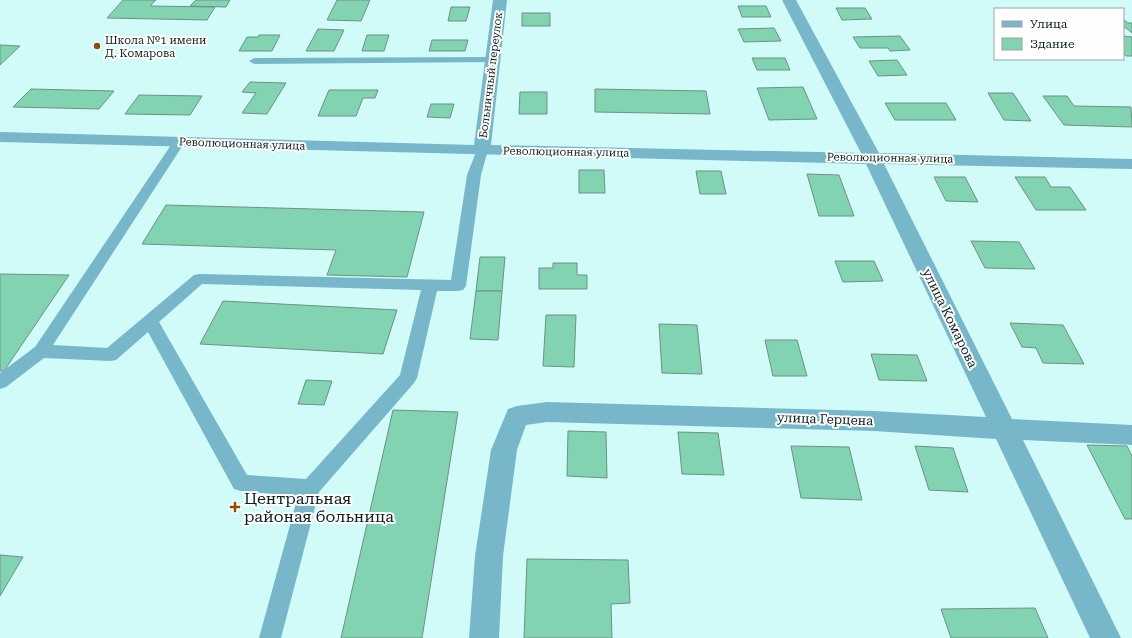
<svg xmlns="http://www.w3.org/2000/svg" width="1132" height="638" font-family="'Roboto Serif',serif">
	<style>
		.building { fill: #82d3b1; stroke: #6f9182 }
		.lines { fill: none; stroke-linecap: round; stroke-linejoin: round }
		.lane { fill: #78b7c9; fill-rule: evenodd }
		.street { fill: #78b7c9; fill-rule: evenodd }
		.poi-dot { fill: #8a4e0b; stroke: #fefefe; stroke-width: 1.5 }
		.labels { text-anchor: middle; dominant-baseline: central; stroke-width: 4; stroke-linejoin: round; paint-order: stroke }
		.far-poi-label { font-size: 11px; fill: #0e1f1e; stroke: #fefefe; text-anchor: start }
		.far-street-label { font-size: 11px; fill: #0e1f1e; stroke: #fefefe }
		.street-label { font-size: 13px; fill: #0e1f1e; stroke: #fefefe }
		.near-poi-label { font-size: 16px; fill: #0e1f1e; stroke: #fefefe; text-anchor: start }
	</style>
	<rect width="100%" height="100%" fill="#d0fbf9"/>
	<!-- building -->
	<g class="building">
		<polygon points="123,0 156,0 150,6 215,7 207,20 107,18"/>
		<polygon points="196,0 230,0 226,7 190,6"/>
		<polygon points="337,0 370,0 361,21 327,20"/>
		<polygon points="738,6 766,6 771,17 742,17"/>
		<polygon points="451,7 470,7 466,21 448,21"/>
		<polygon points="836,8 865,8 872,19 842,20"/>
		<rect x="522" y="13" width="28" height="13"/>
		<polygon points="1123,19 1128,23 1132,23 1132,33 1126,28 1123,27"/>
		<polygon points="774,28 781,41 744,42 738,29"/>
		<polygon points="318,29 344,30 334,51 306,51"/>
		<polygon points="259,35 280,35 272,51 239,51 247,37 258,37"/>
		<polygon points="367,35 389,35 384,51 362,51"/>
		<polygon points="900,36 910,50 890,51 888,48 860,48 853,37"/>
		<polygon points="1123,36 1132,37 1132,56 1126,56 1123,53"/>
		<polygon points="432,40 468,40 465,51 429,51"/>
		<polygon points="0,45 20,46 0,65"/>
		<polygon points="752,58 785,58 790,70 757,70"/>
		<polygon points="897,60 907,75 878,76 869,61"/>
		<polygon points="250,82 286,83 267,114 242,113 256,93 242,92"/>
		<polygon points="803,87 817,119 769,120 757,88"/>
		<polygon points="31,89 114,91 99,109 13,107"/>
		<polygon points="595,89 706,91 710,114 595,112"/>
		<polygon points="329,90 378,90 375,98 363,98 356,116 318,116"/>
		<polygon points="520,92 547,92 547,114 519,114"/>
		<polygon points="988,93 1013,93 1031,121 1004,120"/>
		<polygon points="139,95 202,96 190,115 125,114"/>
		<polygon points="1043,96 1067,96 1074,106 1131,107 1132,127 1064,125"/>
		<polygon points="885,103 946,103 956,120 895,120"/>
		<polygon points="431,104 454,104 450,118 427,117"/>
		<polygon points="579,170 604,170 605,193 579,193"/>
		<polygon points="696,171 721,171 726,194 700,194"/>
		<polygon points="807,174 839,175 854,216 819,216"/>
		<polygon points="934,177 965,177 978,202 946,201"/>
		<polygon points="1015,177 1045,177 1051,187 1070,187 1086,210 1036,210"/>
		<polygon points="166,205 424,212 407,277 327,275 336,250 142,244"/>
		<polygon points="971,241 1019,242 1035,269 985,268"/>
		<polygon points="480,257 505,257 502,291 476,291"/>
		<polygon points="835,261 874,261 883,281 843,282"/>
		<polygon points="553,263 577,263 577,275 587,275 587,289 539,289 539,268 553,268"/>
		<polygon points="0,274 69,275 4,371 0,371"/>
		<polygon points="476,291 502,291 498,340 470,339"/>
		<polygon points="223,301 397,310 383,354 200,344"/>
		<polygon points="546,315 576,315 574,367 543,366"/>
		<polygon points="1010,323 1063,325 1084,364 1043,363 1036,348 1022,347"/>
		<polygon points="659,324 697,325 702,374 662,373"/>
		<polygon points="765,340 797,340 807,376 773,376"/>
		<polygon points="871,354 917,355 927,381 879,380"/>
		<polygon points="306,380 332,381 324,405 298,404"/>
		<polygon points="393,410 458,412 422,638 341,638"/>
		<polygon points="568,431 606,432 607,478 567,476"/>
		<polygon points="678,432 718,433 724,475 682,474"/>
		<polygon points="1087,445 1127,446 1132,456 1132,519 1125,519"/>
		<polygon points="791,446 849,447 862,500 801,498"/>
		<polygon points="915,446 953,448 968,492 929,490"/>
		<polygon points="0,555 23,557 0,596"/>
		<polygon points="527,559 628,560 630,603 611,604 612,638 524,638"/>
		<polygon points="1035,608 1048,638 951,638 941,609"/>
	</g>
	<g class="lines">
		<!-- lane -->
		<g class="lane">
			<polygon points="492,57 496,58 497,60 496,62 254,64 249,61 254,58"/>
			<path d="M 179,138 L 183,139 L 185,142 L 53,345 L 107,348 L 194,275 L 199,274 L 451,280 L 467,175 L 478,147 L 486,147 L 488,150 L 481,175 L 466,286 L 463,290 L 458,291 L 437,291 L 417,378 L 414,383 L 319,492 L 281,638 L 259,638 L 298,496 L 241,491 L 234,489 L 148,332 L 116,360 L 110,361 L 44,358 L 6,387 L 0,389 L 0,373 L 35,347 L 175,139 ZM 202,284 L 421,290 L 400,375 L 306,479 L 247,475 L 159,322 Z"/>
		</g>
		<!-- street -->
		<polygon class="street" points="493,0 507,0 491,145 861,153 782,0 796,0 879,153 1132,159 1132,169 884,164 1012,419 1132,425 1132,445 1023,440 1121,638 1090,638 996,439 874,431 547,422 526,425 517,450 503,556 499,638 469,638 475,556 491,450 508,409 517,406 547,402 874,411 986,417 866,164 0,142 0,132 474,145"/>
	</g>
	<!-- markers -->
	<g class="poi-dot">
		<circle cx="97" cy="46" r="4"/>
		<path d="M233 501h4v4h4v4h-4v4h-4v-4h-4v-4h4z"/>
	</g>
	<g class="labels">
		<!-- far-poi labels -->
		<g class="far-poi-label">
			<text x="105" y="40">Школа №1 имени<tspan x="105" dy="13">Д. Комарова</tspan></text>
		</g>
		<!-- far-street labels -->
		<g class="far-street-label">
			<text transform="translate(491 75) rotate(-83)">Больничный переулок</text>
			<text transform="translate(242 144) rotate(2)">Революционная улица</text>
			<text transform="translate(566 152) rotate(1)">Революционная улица</text>
			<text transform="translate(890 158) rotate(1)">Революционная улица</text>
		</g>
		<!-- street labels -->
		<g class="street-label">
			<text transform="translate(950 318) rotate(64)">улица Комарова</text>
			<text transform="translate(825 419) rotate(2)">улица Герцена</text>
		</g>
		<!-- near-poi labels -->
		<g class="near-poi-label">
			<text x="244" y="498">Центральная<tspan x="244" dy="18">районая больница</tspan></text>
		</g>
	</g>
	<!-- legend -->
	<rect x="994" y="8" width="130" height="52" fill="#fefefe" stroke="#9ea5a4"/>
	<rect x="1002" y="21" width="20" height="6" fill="#78b7c9" stroke="#9ea5a4"/>
	<text x="1030" y="28" font-size="12" fill="#0e1f1e">Улица</text>
	<rect x="1002" y="38" width="20" height="12" fill="#82d3b1" stroke="#9ea5a4"/>
	<text x="1030" y="48" font-size="12" fill="#0e1f1e">Здание</text>
</svg>
